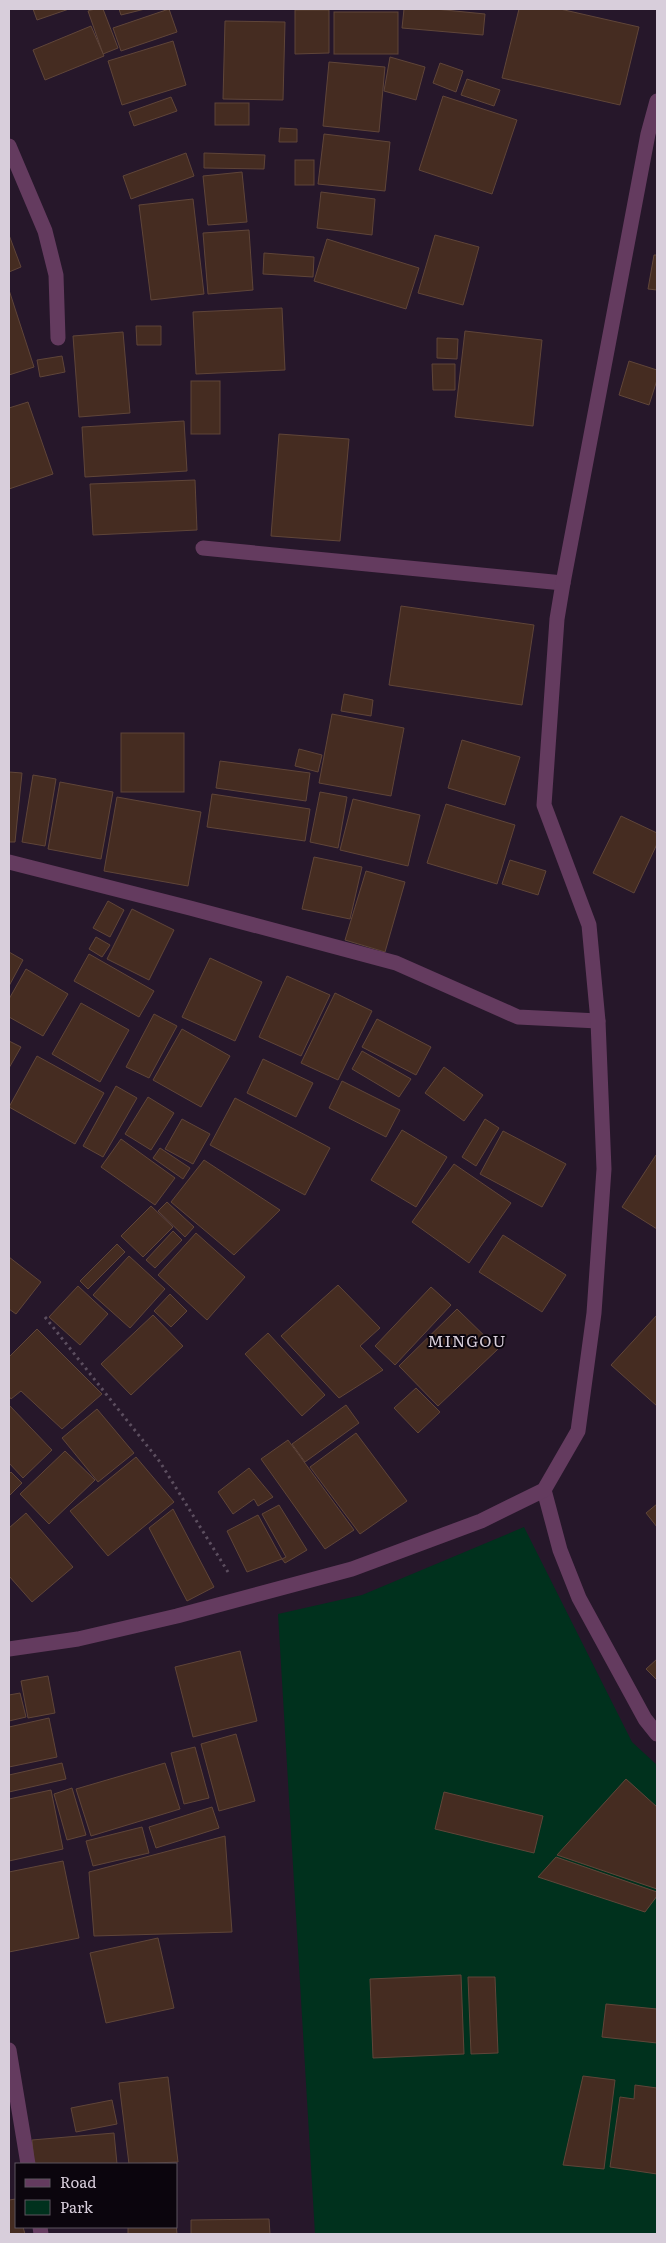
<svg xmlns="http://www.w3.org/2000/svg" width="666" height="2243" font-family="Literata,serif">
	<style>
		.green { fill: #00311d }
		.building { fill: #452c21; stroke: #5f4539 }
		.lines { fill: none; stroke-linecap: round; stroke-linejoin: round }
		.path { stroke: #5c4e5f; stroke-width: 3; stroke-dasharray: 2.5 4; stroke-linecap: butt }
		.minor { stroke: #643b5f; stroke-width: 15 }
		.labels { text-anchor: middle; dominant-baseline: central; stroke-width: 4; stroke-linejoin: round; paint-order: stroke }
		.neighbourhood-label { font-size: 16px; letter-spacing: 1px; fill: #d8cedb; stroke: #0b050d }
	</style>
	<rect width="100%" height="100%" fill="#26172a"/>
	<!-- green -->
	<polygon class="green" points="524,1527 632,1742 657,1765 657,2234 315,2234 278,1614 362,1595"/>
	<!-- building -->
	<g class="building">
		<polygon points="33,9 69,9 37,20"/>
		<polygon points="95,9 103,9 118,48 103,54 88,11"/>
		<polygon points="119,9 145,9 121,15"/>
		<polygon points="169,9 177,32 121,51 113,28"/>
		<polygon points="404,9 435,9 485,14 483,35 402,28"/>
		<polygon points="519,9 560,9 639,27 620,105 502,78"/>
		<polygon points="295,10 329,10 329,53 295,54"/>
		<rect x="334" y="12" width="64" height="42"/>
		<polygon points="225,21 285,22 283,100 223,99"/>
		<polygon points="91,26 104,56 45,80 33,50"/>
		<polygon points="173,41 186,85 122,105 108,61"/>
		<polygon points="390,57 425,67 416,100 384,91"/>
		<polygon points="329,62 385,67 379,132 323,126"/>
		<polygon points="440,63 463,71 456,92 433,83"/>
		<polygon points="467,79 500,90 494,106 461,95"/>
		<polygon points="443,96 517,120 492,194 419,170"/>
		<polygon points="171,97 177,111 134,126 129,112"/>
		<rect x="215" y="103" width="34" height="22"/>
		<polygon points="280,128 297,129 297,142 279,142"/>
		<polygon points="324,134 390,142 385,191 318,184"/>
		<polygon points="186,153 194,176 131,199 123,176"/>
		<polygon points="204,153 265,155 264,169 204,168"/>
		<rect x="295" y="160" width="19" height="25"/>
		<polygon points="242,172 247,222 208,225 203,176"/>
		<polygon points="321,192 375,199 372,235 317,228"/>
		<polygon points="193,199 204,294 151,300 139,205"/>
		<polygon points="249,230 253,290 208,294 203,233"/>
		<polygon points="9,235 21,267 9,272"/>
		<polygon points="435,235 479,247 463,305 418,293"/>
		<polygon points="327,239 419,268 406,309 314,281"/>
		<polygon points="264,253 314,257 313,277 263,274"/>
		<polygon points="654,255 657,255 657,290 648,289"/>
		<polygon points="9,290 34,367 9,375"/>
		<polygon points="282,308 285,370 196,374 193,312"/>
		<polygon points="136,326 161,326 161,345 137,345"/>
		<polygon points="465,331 542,340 533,426 455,417"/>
		<polygon points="123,332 130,413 79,417 73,336"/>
		<polygon points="437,338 458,339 457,359 437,358"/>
		<polygon points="62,356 65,372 40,377 37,360"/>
		<polygon points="629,361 657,370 657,380 649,405 619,395"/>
		<polygon points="432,364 455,364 455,390 433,390"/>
		<rect x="191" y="381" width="29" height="53"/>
		<polygon points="28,402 53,474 9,489 9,408"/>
		<polygon points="184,421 187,471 85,477 82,427"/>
		<polygon points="279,434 349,439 340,541 271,536"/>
		<polygon points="195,480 197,530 93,535 90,484"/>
		<polygon points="401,606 534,625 522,705 389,685"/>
		<polygon points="344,694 373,700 371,716 341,711"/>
		<polygon points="332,714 404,728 391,796 319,783"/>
		<rect x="121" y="733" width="63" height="59"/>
		<polygon points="462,740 520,757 505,805 448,788"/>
		<polygon points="299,749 322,755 318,772 295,766"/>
		<polygon points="220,761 310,773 306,801 216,788"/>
		<polygon points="9,772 22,773 15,842 9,842"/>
		<polygon points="33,775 56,779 45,846 22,842"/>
		<polygon points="60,782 113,792 101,859 48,849"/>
		<polygon points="320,792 347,797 338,848 310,842"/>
		<polygon points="212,794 310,809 305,841 207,827"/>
		<polygon points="117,797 201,812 188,886 104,871"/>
		<polygon points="353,799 420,815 408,866 340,850"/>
		<polygon points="446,804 515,825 497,884 427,863"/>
		<polygon points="621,816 657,833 657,844 634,893 593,873"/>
		<polygon points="314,857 362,867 350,919 302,909"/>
		<polygon points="510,860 546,871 538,895 502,884"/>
		<polygon points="366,871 405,882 385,952 345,940"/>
		<polygon points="108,901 124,910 110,937 93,928"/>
		<polygon points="132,909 174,930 149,980 107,959"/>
		<polygon points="96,937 110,945 102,957 89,949"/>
		<polygon points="9,952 23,960 9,986"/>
		<polygon points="89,954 154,991 139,1017 74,981"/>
		<polygon points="210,958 262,982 235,1041 182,1017"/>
		<polygon points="26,969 68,994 43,1036 9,1017 9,999"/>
		<polygon points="287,976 330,995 301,1056 259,1037"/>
		<polygon points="335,993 372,1011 338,1080 301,1063"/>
		<polygon points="81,1003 129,1030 100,1082 52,1054"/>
		<polygon points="154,1014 177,1026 149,1078 126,1067"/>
		<polygon points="377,1019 431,1047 416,1075 362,1047"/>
		<polygon points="182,1029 230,1056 201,1107 153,1080"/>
		<polygon points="9,1041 21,1047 9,1068"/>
		<polygon points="362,1051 411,1079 399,1097 352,1069"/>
		<polygon points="37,1056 104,1093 75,1144 9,1107"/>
		<polygon points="263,1059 313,1083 296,1117 247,1093"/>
		<polygon points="444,1067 483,1095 464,1121 425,1093"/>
		<polygon points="342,1081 400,1110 386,1137 329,1108"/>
		<polygon points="116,1086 137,1098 103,1157 83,1146"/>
		<polygon points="148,1097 174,1113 151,1150 125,1134"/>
		<polygon points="235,1098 330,1148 305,1195 210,1145"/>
		<polygon points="182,1119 210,1134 193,1164 165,1149"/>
		<polygon points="485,1119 499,1128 476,1166 462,1157"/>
		<polygon points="402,1130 447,1157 416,1207 371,1180"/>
		<polygon points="503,1131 566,1164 542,1207 480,1174"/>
		<polygon points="121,1139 175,1178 155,1205 101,1167"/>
		<polygon points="160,1148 190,1168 183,1179 153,1158"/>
		<polygon points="656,1155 657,1156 657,1229 622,1207"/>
		<polygon points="204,1160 280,1210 234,1255 171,1202"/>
		<polygon points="454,1164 511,1203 469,1263 412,1222"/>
		<polygon points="167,1202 194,1227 185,1237 158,1211"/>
		<polygon points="151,1206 173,1227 143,1257 121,1236"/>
		<polygon points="173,1231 182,1240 155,1268 146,1260"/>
		<polygon points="196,1233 245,1277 207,1320 158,1275"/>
		<polygon points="503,1235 566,1275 542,1312 479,1272"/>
		<polygon points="117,1244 125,1252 88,1289 80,1281"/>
		<polygon points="129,1256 165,1289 130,1328 93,1295"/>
		<polygon points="9,1257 41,1282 16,1314 9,1309"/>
		<polygon points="338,1285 380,1328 360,1346 383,1370 339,1398 281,1336"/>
		<polygon points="78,1286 108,1314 80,1345 49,1317"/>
		<polygon points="431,1287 451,1305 395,1365 375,1346"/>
		<polygon points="170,1294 187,1311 171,1327 154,1311"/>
		<polygon points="457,1309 498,1349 438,1406 399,1366"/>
		<polygon points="153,1315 183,1346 131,1395 101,1364"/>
		<polygon points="657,1315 657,1406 611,1365"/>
		<polygon points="37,1329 102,1394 62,1429 21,1391 11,1399 9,1396 9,1357"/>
		<polygon points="268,1333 325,1395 302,1416 245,1354"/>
		<polygon points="416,1388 440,1412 418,1433 394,1408"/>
		<polygon points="9,1405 52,1450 23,1478 9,1463"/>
		<polygon points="346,1405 359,1423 305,1462 292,1444"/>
		<polygon points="97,1409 134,1453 98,1482 62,1438"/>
		<polygon points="356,1433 407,1501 360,1534 310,1467"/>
		<polygon points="288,1440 354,1530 325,1549 261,1459"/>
		<polygon points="65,1451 95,1480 49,1524 20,1494"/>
		<polygon points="136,1457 174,1502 108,1556 70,1511"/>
		<polygon points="249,1468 273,1497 258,1506 254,1499 233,1514 218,1492"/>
		<polygon points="11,1472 22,1483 9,1496 9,1474"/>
		<polygon points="657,1504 657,1527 646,1513"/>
		<polygon points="279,1505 307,1550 285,1563 282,1559 286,1557 262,1514"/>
		<polygon points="173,1509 214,1587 187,1601 149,1528"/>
		<polygon points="26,1513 73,1567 32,1602 9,1576 9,1528"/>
		<polygon points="258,1515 282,1559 247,1572 227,1531"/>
		<polygon points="240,1651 257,1721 193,1737 175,1667"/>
		<polygon points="657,1659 657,1680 646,1669"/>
		<polygon points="48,1676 55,1713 28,1718 21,1681"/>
		<polygon points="20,1693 26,1717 9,1721 9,1695"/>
		<polygon points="49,1718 57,1757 9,1767 9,1727"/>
		<polygon points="236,1734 255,1801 219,1811 201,1744"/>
		<polygon points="195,1747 209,1798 184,1804 171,1753"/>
		<polygon points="62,1763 66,1779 9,1792 9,1775"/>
		<polygon points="165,1763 180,1809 91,1836 76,1789"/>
		<polygon points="626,1779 657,1807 657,1889 557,1855"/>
		<polygon points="72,1788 86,1835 67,1840 54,1794"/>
		<polygon points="51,1790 63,1849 9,1861 9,1799"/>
		<polygon points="444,1792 543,1816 534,1853 435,1829"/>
		<polygon points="212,1807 219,1828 156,1848 149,1827"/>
		<polygon points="142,1827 149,1853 93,1866 86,1841"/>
		<polygon points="225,1836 232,1932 94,1936 89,1872"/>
		<polygon points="556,1857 657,1892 657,1896 645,1912 538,1877"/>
		<polygon points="63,1861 79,1938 9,1952 9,1872"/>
		<polygon points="158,1938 174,2008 106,2023 90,1953"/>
		<polygon points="461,1975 464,2054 373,2058 370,1979"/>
		<polygon points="468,1977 495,1977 498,2053 471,2054"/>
		<polygon points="606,2004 657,2009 657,2043 602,2037"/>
		<polygon points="583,2076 615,2080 604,2169 563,2165"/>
		<polygon points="168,2077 178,2162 129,2164 119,2083"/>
		<polygon points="635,2085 657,2088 657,2174 610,2167 620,2097 634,2099"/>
		<polygon points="112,2100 117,2124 76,2132 71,2108"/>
		<polygon points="114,2133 117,2164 34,2164 32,2140"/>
		<polygon points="16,2199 16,2227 23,2227 25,2234 9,2234 9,2200"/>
		<polygon points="269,2219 270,2234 191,2234 191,2220"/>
		<polygon points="176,2223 177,2234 128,2234 128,2227 176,2227"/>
	</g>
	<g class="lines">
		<!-- path -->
		<polyline class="path" points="45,1317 160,1462 228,1572"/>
		<!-- minor -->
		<g class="minor">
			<polyline points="9,146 45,231 56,275 58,338"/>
			<polyline points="203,548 563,583"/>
			<polyline points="9,862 190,908 396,963 518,1017 598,1021"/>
			<polyline points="544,1490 560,1550 579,1598 645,1719 657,1734"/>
			<polyline points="9,1649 78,1639 177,1616 352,1569 481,1521 544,1490 578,1431 594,1313 604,1169 598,1021 589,925 544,805 557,619 563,583 648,134 657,101"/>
			<polyline points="9,2050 28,2164"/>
			<polyline points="40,2227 41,2234"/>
		</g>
	</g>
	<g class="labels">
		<!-- neighbourhood labels -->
		<g class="neighbourhood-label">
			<text x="467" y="1340">MINGOU</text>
		</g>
	</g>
	<!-- border -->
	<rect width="666" height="2243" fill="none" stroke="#d8cedb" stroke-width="20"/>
	<!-- legend -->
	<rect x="15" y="2163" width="162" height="65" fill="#0b050d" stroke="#5d555f"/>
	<rect x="25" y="2179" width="25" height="8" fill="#643b5f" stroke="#5d555f"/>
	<text x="60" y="2188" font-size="15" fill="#d8cedb">Road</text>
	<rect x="25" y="2200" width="25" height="15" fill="#00311d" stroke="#5d555f"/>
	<text x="60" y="2213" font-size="15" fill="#d8cedb">Park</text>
</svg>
